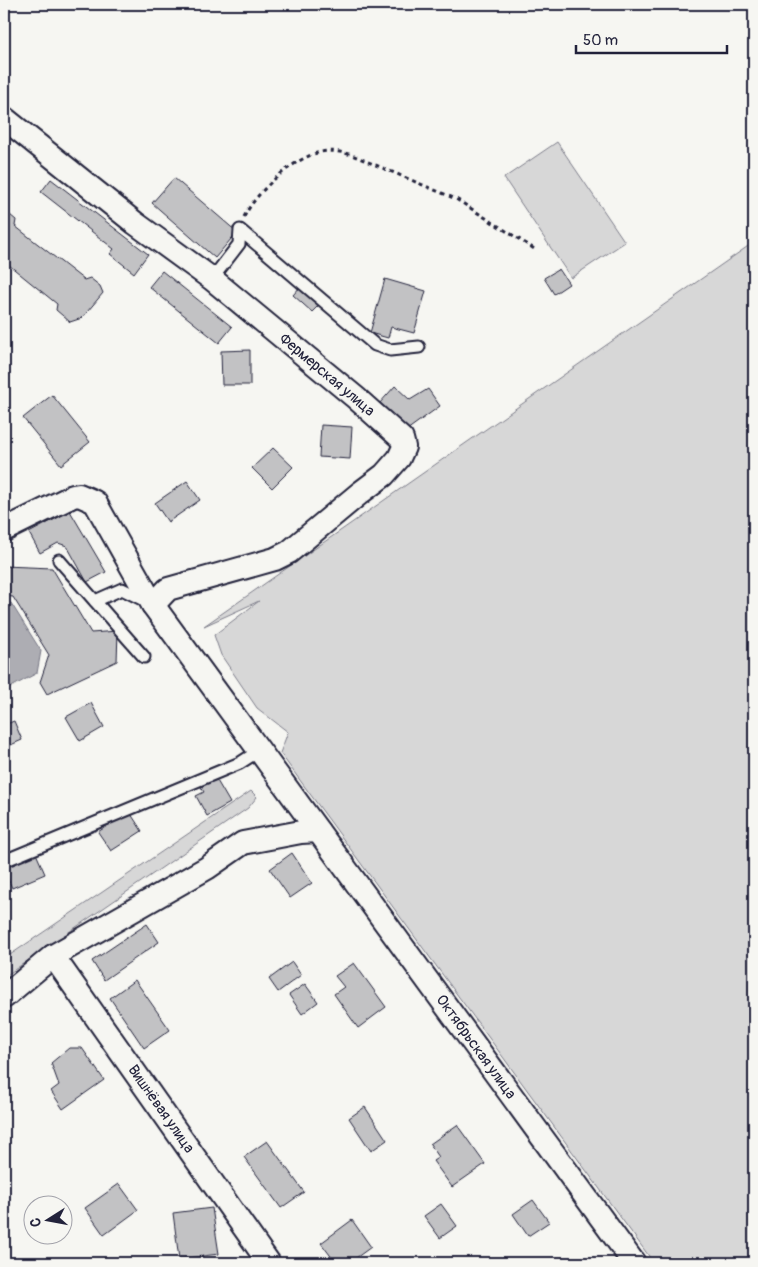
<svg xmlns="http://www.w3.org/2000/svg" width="758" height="1267" font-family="Pangolin,sans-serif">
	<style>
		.green { fill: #d7d7d7; stroke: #7c7c89 }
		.water { fill: #adadb3; stroke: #757583 }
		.building { fill: #c2c2c4; stroke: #22223b }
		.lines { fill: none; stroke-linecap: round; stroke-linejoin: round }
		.service-casing { stroke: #22223b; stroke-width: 15 }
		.minor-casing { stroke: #22223b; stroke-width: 26 }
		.path { stroke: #22223b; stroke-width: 3; stroke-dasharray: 4 4; stroke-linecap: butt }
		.service { stroke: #f6f6f2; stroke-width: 11 }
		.minor { stroke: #f6f6f2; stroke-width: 22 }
		.labels { text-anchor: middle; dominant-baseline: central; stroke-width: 4; stroke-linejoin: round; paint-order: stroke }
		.street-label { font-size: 15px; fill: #22223b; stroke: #f6f6f2 }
	</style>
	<rect width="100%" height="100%" fill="#f6f6f2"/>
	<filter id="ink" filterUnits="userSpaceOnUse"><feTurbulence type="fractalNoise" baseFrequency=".02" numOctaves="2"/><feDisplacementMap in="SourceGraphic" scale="10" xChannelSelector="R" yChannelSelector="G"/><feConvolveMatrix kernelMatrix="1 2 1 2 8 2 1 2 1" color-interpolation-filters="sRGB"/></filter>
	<g filter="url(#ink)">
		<!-- green -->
		<g class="green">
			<polygon points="557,142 625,242 571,278 504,178"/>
			<polygon points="754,242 754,1263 654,1263 280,753 288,732 257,708 221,655 214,635 259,601 204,626"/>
			<polygon points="251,791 257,797 248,808 4,977 4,959"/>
		</g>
		<!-- water -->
		<polygon class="water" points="4,603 11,603 41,651 37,673 4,691"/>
		<!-- building -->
		<g class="building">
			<polygon points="174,178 237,232 215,258 152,203"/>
			<polygon points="51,179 148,254 134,273 110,254 114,249 41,192"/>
			<polygon points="4,210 16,220 15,226 84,280 90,278 100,286 103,293 82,318 70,322 56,310 57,304 4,261"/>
			<polygon points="559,269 569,284 554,294 544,278"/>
			<polygon points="162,271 232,327 219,343 149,287"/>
			<polygon points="385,279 426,291 414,333 391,327 388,338 370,333"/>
			<polygon points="301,286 320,304 312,312 293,295"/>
			<polygon points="250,350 250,385 222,385 221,351"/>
			<polygon points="395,386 410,400 428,389 440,406 407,430 379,404"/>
			<polygon points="52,395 90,442 61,465 23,418"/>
			<polygon points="321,425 352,427 350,459 319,457"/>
			<polygon points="273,448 293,467 272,488 252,468"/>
			<polygon points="187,481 200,500 168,522 155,503"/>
			<polygon points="70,511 106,572 87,582 67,546 58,543 40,553 29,533"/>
			<polygon points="4,566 52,568 91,633 118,631 117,661 47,694 40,682 49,655 13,597 4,596"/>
			<polygon points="91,703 104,727 80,741 66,717"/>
			<polygon points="14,721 22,740 6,747 4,741 4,725"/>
			<polygon points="216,779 230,803 207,816 196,796 204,792 201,787"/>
			<polygon points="129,811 142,831 111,851 98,832"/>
			<polygon points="35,851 45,874 12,888 4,870 4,865"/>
			<polygon points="292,853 312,883 290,898 270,869"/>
			<polygon points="147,924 159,942 104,980 92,961"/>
			<polygon points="292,962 301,975 278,992 269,979"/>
			<polygon points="354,963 386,1007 358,1028 334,994 344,987 335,976"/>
			<polygon points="135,980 170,1030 144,1048 110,998"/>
			<polygon points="305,984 318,1002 302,1014 289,995"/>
			<polygon points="69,1048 82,1048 104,1080 63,1109 51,1091 59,1085 51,1063"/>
			<polygon points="365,1107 387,1140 371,1151 349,1118"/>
			<polygon points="457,1125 485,1164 452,1187 433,1161 439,1157 430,1144"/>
			<polygon points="267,1141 304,1192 281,1208 244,1157"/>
			<polygon points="119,1184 138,1210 104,1235 85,1208"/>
			<polygon points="533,1200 549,1222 528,1236 513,1214"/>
			<polygon points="441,1204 457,1226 440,1238 424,1216"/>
			<polygon points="212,1208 219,1254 179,1259 173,1213"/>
			<polygon points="352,1220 371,1247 349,1263 336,1263 321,1243"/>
		</g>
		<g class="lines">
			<defs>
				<g id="service">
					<polyline points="212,279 239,244 240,230 375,345 390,350 419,347"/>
					<polyline points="59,560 144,657"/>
					<polyline points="95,601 122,589 148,602"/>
					<polyline points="4,861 240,763 260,750"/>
				</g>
				<g id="minor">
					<polyline points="4,118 135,223 212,279 356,398 402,439 404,447 399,458 384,475 360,493 289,552 275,559 168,589 153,605"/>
					<polyline points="4,530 73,496 79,495 95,502 153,605 634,1263"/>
					<polyline points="53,956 269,1263"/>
					<polyline points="4,997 53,956 207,868 243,843 301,832 318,831"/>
				</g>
			</defs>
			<!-- service casing -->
			<use href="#service" class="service-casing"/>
			<!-- minor casing -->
			<use href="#minor" class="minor-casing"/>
			<!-- path -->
			<path class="path" d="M 244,217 C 256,192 293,158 321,152 C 332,150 342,152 352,155 L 456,199 L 536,250"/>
			<!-- service -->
			<use href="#service" class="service"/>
			<!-- minor -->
			<use href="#minor" class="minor"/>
		</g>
	</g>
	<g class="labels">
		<!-- street labels -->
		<g class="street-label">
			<text transform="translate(327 375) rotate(40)">Фермерская улица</text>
			<text transform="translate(476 1047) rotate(54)">Октябрьская улица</text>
			<text transform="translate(161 1109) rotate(55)">Вишнёвая улица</text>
		</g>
	</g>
	<!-- margin -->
	<rect width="758" height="1267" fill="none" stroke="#f6f6f2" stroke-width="20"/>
	<rect x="10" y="10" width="738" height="1247" fill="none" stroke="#22223b" stroke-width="2" filter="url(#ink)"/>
	<!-- north arrow -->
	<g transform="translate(48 1220) rotate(259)"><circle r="24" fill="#f6f6f2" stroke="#a1a1a9"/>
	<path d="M0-4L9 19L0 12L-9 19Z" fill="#22223b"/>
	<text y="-8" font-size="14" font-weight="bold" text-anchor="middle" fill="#22223b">С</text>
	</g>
	<!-- scale -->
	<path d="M576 45v8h151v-8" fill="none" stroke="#22223b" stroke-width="2.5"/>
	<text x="583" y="45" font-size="15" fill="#22223b" stroke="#f6f6f2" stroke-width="4" paint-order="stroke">50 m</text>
</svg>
